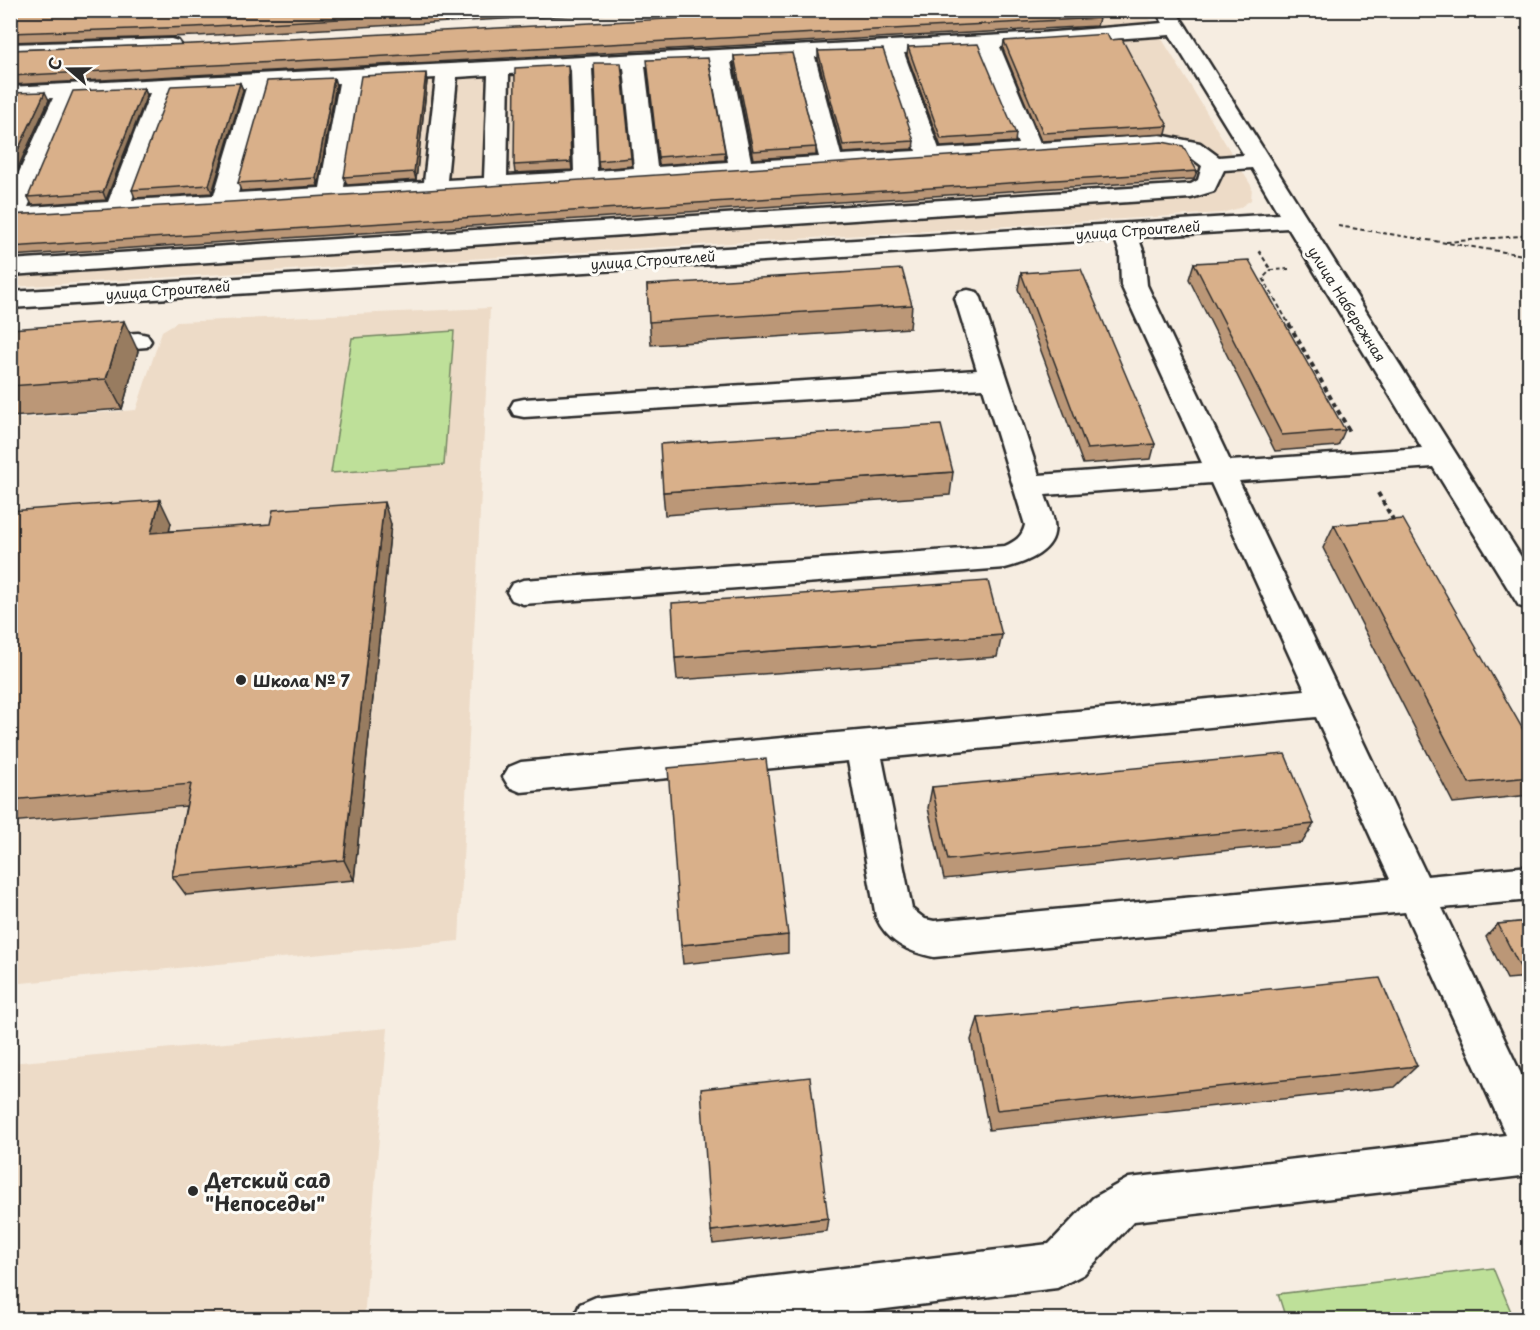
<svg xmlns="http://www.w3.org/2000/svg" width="1540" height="1330" font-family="'Playpen Sans',sans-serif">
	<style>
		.built { fill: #eddbc7 }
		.green { fill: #bee099; stroke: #748662; stroke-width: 1.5 }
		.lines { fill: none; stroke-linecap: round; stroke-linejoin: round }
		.minor-casing { stroke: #2b2b2b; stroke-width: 5 }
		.path-far1 { stroke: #2b2b2b; stroke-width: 2; stroke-dasharray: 4.5 3; stroke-linecap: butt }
		.path { stroke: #2b2b2b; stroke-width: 4; stroke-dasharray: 5 4; stroke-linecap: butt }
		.minor { fill: #fdfcf7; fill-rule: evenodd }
		.wall { fill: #bb9777; stroke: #2b2b2b; stroke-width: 1.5 }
		.shaded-wall { fill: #987b61; stroke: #2b2b2b; stroke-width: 1.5 }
		.building { fill: #d9b08a; stroke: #2b2b2b; stroke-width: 1.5 }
		.poi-dot { fill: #2b2b2b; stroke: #fdfcf7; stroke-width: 2 }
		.labels { text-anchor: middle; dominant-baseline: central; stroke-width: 6; stroke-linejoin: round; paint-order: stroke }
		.far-street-label { font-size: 14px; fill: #2b2b2b; stroke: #fdfcf7 }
		.poi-label { font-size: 16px; font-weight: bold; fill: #2b2b2b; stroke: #fdfcf7; text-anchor: start }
		.near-poi-label { font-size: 20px; font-weight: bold; fill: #2b2b2b; stroke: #fdfcf7; text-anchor: start }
	</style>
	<rect width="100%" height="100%" fill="#f6ede1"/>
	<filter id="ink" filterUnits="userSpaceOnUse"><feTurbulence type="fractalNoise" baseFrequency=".0167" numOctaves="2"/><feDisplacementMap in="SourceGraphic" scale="12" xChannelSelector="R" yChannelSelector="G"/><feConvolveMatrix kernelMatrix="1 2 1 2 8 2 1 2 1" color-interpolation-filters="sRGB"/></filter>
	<g filter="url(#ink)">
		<!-- built -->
		<g class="built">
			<polygon points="883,11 1145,11 1252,187 1251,200 1239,208 1222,213 11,287 11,55"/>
			<polygon points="490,308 459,941 11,984 11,419 136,410 162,331 177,322"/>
			<polygon points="388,1028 364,1319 11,1319 11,1063"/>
		</g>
		<!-- green -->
		<g class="green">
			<polygon points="454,331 444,465 331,473 352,338"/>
			<polygon points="1493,1268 1514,1319 1286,1319 1278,1294"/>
		</g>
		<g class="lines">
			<defs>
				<g id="minor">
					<polygon points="732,10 848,10 838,16 734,22 727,20 724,16"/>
					<path d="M 1155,10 L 1175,10 L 1187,28 L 1530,571 L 1530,610 L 1519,606 L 1433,467 L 1239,481 L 1427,876 L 1530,866 L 1530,900 L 1442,908 L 1530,1093 L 1530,1175 L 1134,1221 L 1084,1274 L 1057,1288 L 795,1320 L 573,1320 L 580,1304 L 596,1297 L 1049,1244 L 1093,1198 L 1129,1178 L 1506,1135 L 1405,912 L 934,957 C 908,952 887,942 876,917 L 848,761 L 521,792 L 509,787 L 503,777 L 509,767 L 521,762 L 1305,690 L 1211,483 L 1045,495 C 1048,504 1053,514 1054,523 C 1059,551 1025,563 1005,568 L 523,604 L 512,600 L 507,592 L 512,584 L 523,580 L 1005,546 C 1016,541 1022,537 1025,525 L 983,388 L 524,417 L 514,415 L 510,408 L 514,401 L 524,399 L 977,370 L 955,298 L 959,292 L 968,290 L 977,292 L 981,298 L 1039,475 L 1202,463 L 1121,285 L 1120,253 L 1115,239 L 10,308 L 10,292 L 1279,214 L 1252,168 L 1224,170 L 1214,191 L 1191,198 L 10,275 L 10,260 L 1191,184 L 1198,180 L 1202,166 L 1185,153 L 1160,149 L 10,222 L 10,192 L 53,98 L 10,100 L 10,87 L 1042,33 L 1163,23 ZM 1170,35 L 1244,155 L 1219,157 L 1200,143 L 1160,135 L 1040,143 L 1000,47 ZM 979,49 L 1018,144 L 939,149 L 904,53 ZM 884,54 L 916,151 L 841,155 L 815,57 ZM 794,58 L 819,157 L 751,161 L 731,62 ZM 710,63 L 728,162 L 657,167 L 645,66 ZM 624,68 L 634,168 L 597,171 L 592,69 ZM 571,70 L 574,172 L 507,176 L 509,74 ZM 488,75 L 484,178 L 447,180 L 457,77 ZM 436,78 L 424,182 L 344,187 L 361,82 ZM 339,83 L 320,188 L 238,193 L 268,87 ZM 246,88 L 214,195 L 132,200 L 172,92 ZM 150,93 L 108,202 L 28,207 L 75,97 ZM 1288,228 L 1422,448 L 1230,461 L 1147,285 L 1144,253 L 1138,237 ZM 1316,717 L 1390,879 L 934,921 L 925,919 L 912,909 L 882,758 Z"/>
					<polygon points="171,39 178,41 181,45 178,49 10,56 10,44"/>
					<polygon points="138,333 147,335 151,341 147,347 10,358 10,341"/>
				</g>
			</defs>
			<!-- minor casing -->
			<use href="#minor" class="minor-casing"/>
			<!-- path-far1 -->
			<g class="path-far1">
				<polyline points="1338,226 1530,256"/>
				<polyline points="1446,242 1520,236 1530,229"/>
				<polyline points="1259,251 1271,270"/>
				<polyline points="1289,269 1271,270 1263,278 1290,326"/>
			</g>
			<!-- path -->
			<g class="path">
				<polyline points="1289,324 1350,432"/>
				<polyline points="1378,493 1395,523"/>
			</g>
			<!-- minor -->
			<use href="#minor" class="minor"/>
		</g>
		<!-- wall -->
		<g class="wall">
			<polygon points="10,10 664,10 197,36 10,42"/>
			<polygon points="1099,18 1097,26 10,85 10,50"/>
			<polygon points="1110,40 1168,126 1166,134 1041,141 1003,49 1004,41"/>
			<polygon points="908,47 1016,134 1015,142 941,147 907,55"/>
			<polygon points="818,51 914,141 913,149 843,153 818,59"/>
			<polygon points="734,56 816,147 816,155 753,159 734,64"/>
			<polygon points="621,63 632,166 599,169 598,161"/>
			<polygon points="648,68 725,152 725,160 659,165"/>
			<polygon points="569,72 572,170 515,173 514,165"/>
			<polygon points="427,81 416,180 347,185 344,177"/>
			<polygon points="240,83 243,90 212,193 135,198 132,190"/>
			<polygon points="336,85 318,186 241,191 238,183"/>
			<polygon points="144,88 147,95 106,200 32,205 28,197"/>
			<polygon points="1197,171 1194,179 10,256 10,215"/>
			<polygon points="1194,263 1345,430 1338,446 1275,451 1189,279"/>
			<polygon points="1021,273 1155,444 1151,459 1083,464 1018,289"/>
			<polygon points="647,285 912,305 910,328 651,345"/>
			<polygon points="10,329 138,351 122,409 10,417"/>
			<polygon points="953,472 950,495 665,515 663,492"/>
			<polygon points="10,511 171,523 169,531 391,524 354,880 186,895 172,876 186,806 10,822"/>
			<polygon points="1334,525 1530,742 1530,795 1453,803 1323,548"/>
			<polygon points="1002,635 997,657 677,680 675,658"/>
			<polygon points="932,787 1314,824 1302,843 944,879 928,808"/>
			<polygon points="1530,921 1530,977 1507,979 1486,937 1498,924"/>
			<polygon points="788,935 788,953 683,964 681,945"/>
			<polygon points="978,1018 1417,1066 1395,1087 989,1130 971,1040"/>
			<polygon points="828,1218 826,1231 713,1244 711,1231"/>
		</g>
		<!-- shaded-wall -->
		<g class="shaded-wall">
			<polygon points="568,65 569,72 572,170 571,162"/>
			<polygon points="426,73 427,81 416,180 414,172"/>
			<polygon points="334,78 336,85 318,186 316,178"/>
			<polygon points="240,83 243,90 212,193 209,185"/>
			<polygon points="144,88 147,95 106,200 103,192"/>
			<polygon points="45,92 49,100 10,185 10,167"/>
			<polygon points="124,321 138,351 122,409 106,379"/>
			<polygon points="160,500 171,523 164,555 151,533"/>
			<polygon points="384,502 391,524 354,880 344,860"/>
		</g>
		<!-- building -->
		<g class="building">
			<polygon points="10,10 507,10 194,27 10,33"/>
			<polygon points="838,10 1095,10 1099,18 10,76 10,50 194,44"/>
			<polygon points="1107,34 1110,40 1122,39 1168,126 1043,133 1004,41"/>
			<polygon points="978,44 1016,134 941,139 908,47"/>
			<polygon points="883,49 914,141 843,145 818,51"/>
			<polygon points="792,53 816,147 753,151 734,56"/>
			<polygon points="708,58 725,152 658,157 647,60"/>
			<polygon points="594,63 621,63 631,158 598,161"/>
			<polygon points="568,65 571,162 514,165 515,68"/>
			<polygon points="426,73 414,172 344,177 361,76"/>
			<polygon points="334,78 316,178 238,183 267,81"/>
			<polygon points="240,83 209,185 132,190 171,86"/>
			<polygon points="144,88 103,192 28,197 73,91"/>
			<polygon points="45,92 10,167 10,93"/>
			<polygon points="1162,142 1183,146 1197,171 10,247 10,215 412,191"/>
			<polygon points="1249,260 1345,430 1282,435 1194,263"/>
			<polygon points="902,269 912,305 649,322 647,285"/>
			<polygon points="1081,269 1155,444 1087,449 1021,273"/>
			<polygon points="124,321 106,379 10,386 10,329"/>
			<polygon points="941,425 953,472 663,492 660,444"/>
			<polygon points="160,500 151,533 270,524 273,510 384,502 344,860 172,876 191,784 10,800 10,511"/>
			<polygon points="1403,519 1530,742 1530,777 1469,783 1334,525"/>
			<polygon points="988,581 1002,635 675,658 672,603"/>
			<polygon points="1285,754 1314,824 948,860 932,787"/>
			<polygon points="766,759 788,935 681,945 668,768"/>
			<polygon points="1530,921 1530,966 1520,967 1498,924"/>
			<polygon points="1380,978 1417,1066 997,1110 978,1018"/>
			<polygon points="810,1077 828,1218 711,1231 701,1089"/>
		</g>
	</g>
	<!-- markers -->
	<g class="poi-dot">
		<circle cx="241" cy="680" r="6"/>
		<circle cx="193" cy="1191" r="6"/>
	</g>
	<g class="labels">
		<!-- far-street labels -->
		<g class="far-street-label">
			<text transform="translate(1138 230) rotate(-4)">улица Строителей</text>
			<text transform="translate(653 260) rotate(-4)">улица Строителей</text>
			<text transform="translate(168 290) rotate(-4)">улица Строителей</text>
			<text transform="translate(1347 304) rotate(58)">улица Набережная</text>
		</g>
		<!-- poi labels -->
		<g class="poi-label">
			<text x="253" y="680">Школа № 7</text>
		</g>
		<!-- near-poi labels -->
		<g class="near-poi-label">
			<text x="205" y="1180">Детский сад<tspan x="205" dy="23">"Непоседы"</tspan></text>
		</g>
	</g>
	<!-- margin -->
	<rect width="1540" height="1330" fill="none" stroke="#fdfcf7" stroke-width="36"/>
	<rect x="18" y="18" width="1504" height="1294" fill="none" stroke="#2b2b2b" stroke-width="2" filter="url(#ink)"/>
	<!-- north arrow -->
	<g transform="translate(69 69) rotate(290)" stroke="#fdfcf7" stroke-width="4.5" paint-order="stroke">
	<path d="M0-4.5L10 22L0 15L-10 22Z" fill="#2b2b2b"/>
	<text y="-9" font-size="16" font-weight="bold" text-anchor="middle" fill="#2b2b2b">С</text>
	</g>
</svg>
